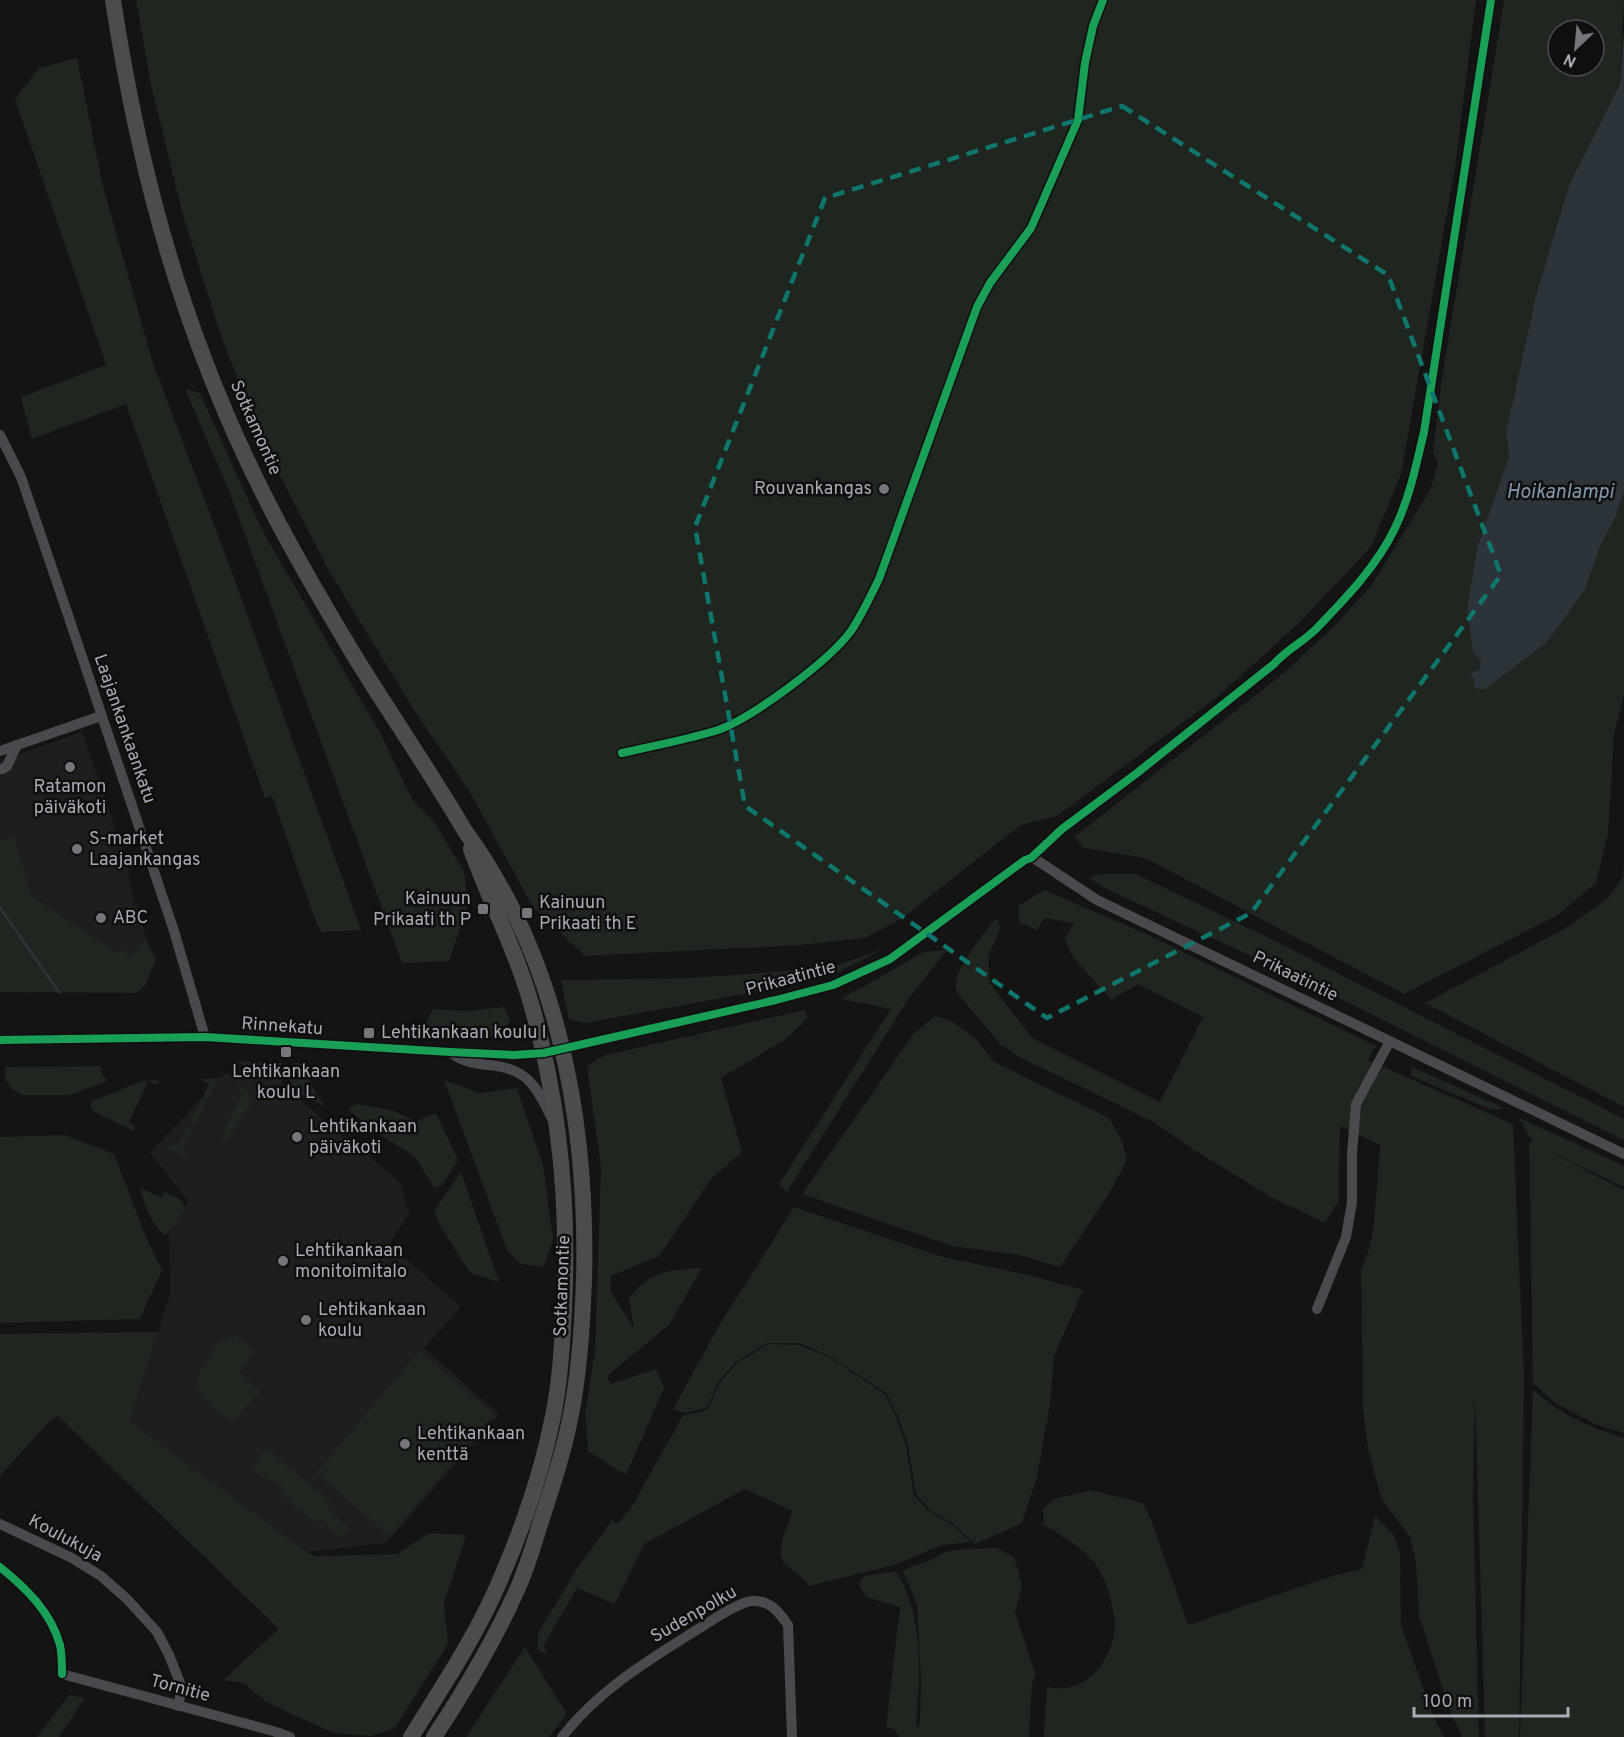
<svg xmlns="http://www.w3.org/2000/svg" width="1624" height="1737" font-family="Overpass,sans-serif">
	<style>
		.built { fill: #1e1e20 }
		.green { fill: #1f251f; fill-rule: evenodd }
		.water { fill: #2d3439 }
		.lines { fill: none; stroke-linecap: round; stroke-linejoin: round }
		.stream { stroke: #2d3439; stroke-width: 3 }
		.minor { stroke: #494a4d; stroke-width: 10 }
		.highway { stroke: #4b4c4e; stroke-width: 16 }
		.cycleway-casing { stroke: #0f0f10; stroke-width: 11 }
		.cycleway { stroke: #1a9f57; stroke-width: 8 }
		.marked { fill: none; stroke: #0f766e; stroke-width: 4.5; stroke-dasharray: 12 8; stroke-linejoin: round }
		.poi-dot { fill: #74767c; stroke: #0f0f10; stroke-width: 2 }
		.labels { text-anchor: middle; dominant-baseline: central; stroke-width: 5; stroke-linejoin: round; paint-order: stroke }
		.street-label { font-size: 18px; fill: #a7abb4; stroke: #0f0f10 }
		.poi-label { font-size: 18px; fill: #a7abb4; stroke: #0f0f10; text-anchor: start }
		.water-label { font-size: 20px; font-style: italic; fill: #8298ac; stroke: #0f0f10 }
	</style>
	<rect width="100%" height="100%" fill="#141415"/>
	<!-- built -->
	<g class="built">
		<polygon points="82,732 128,865 130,884 147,941 140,944 140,951 127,955 117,953 31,895 14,836 0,841 0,761"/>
		<polygon points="224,1074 270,1075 401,1183 409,1214 389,1244 461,1307 424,1348 499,1414 386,1543 307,1552 130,1421 170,1294 169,1230 188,1201 150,1153"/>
	</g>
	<!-- green -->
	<g class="green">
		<polygon points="136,0 1476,0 1455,168 1401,474 1371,547 1299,623 1216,698 1057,816 1021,825 901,919 865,938 800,945 585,956 533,907 469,791 414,710 329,571 260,436 221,336 182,212 150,80"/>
		<path d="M 1504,0 L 1624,0 L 1620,84 L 1569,185 L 1536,295 L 1506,432 L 1509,456 L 1478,545 L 1481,660 L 1479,670 L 1470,673 L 1475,681 L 1547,642 L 1585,590 L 1601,544 L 1616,516 L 1624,491 L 1624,695 L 1614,734 L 1608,834 L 1596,883 L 1558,915 L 1404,994 L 1145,858 L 1084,848 L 1074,837 L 1285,672 L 1335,625 L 1371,586 L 1430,490 L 1438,464 L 1433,452 L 1442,378 ZM 1558,30 L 1594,30 L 1594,66 L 1558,66 Z"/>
		<polygon points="77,58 103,186 152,360 233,575 361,930 322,932 315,920 272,796 265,798 126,404 32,439 21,397 106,365 15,99 39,68"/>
		<polygon points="185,389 200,393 262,530 379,731 413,801 435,823 464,871 468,905 449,961 402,963 229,491"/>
		<polygon points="14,836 31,895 117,953 124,949 127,955 140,951 139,944 147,941 156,959 145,986 136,993 0,992 0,841"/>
		<polygon points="1624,860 1624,1107 1425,1003 1566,928 1608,898 1623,877"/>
		<polygon points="1101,874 1136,874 1259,933 1620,1117 1624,1119 1624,1140 1307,982 1102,887 1089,878"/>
		<path d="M 1044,890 L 1144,933 L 1376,1046 L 1368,1060 L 1513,1124 L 1524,1378 L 1519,1737 L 1485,1737 L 1475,1397 L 1473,1499 L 1479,1737 L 1462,1737 L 1449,1708 L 1419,1616 L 1416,1564 L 1410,1537 L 1381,1498 L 1368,1449 L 1363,1409 L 1361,1271 L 1369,1249 L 1374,1224 L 1380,1145 L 1340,1126 L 1338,1202 L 1325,1223 L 1271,1197 L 1194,1150 L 1154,1122 L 1017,1056 L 1001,1045 L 957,993 C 949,973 983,936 994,920 L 998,920 L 1000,928 L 988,957 L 990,983 L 1032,1038 L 1160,1102 L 1203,1017 L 1138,984 L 1111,1000 L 1073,957 L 1065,939 L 1074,923 L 1044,918 L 1037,930 L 1019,922 L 1018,906 Z"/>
		<polygon points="885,948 835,974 744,994 585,1023 569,1020 561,980 689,978 829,968"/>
		<polygon points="947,950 909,998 787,1192 779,1184 891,1009 841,999 924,952"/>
		<path d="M 504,1007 L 510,1020 L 504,1034 C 477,1043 465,1042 436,1036 L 426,1022 L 433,1009 L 468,1011 Z"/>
		<path d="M 805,1010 L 808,1018 L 786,1039 L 721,1078 L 742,1152 L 711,1179 L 659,1256 L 611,1276 L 610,1290 L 634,1329 L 629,1298 C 653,1269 667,1271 702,1268 L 669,1325 L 607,1376 L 611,1384 L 656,1369 L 664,1388 L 626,1475 L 588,1451 L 585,1416 L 595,1350 L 601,1168 L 587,1066 L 605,1055 Z"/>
		<polygon points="935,1016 950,1020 975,1038 994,1062 1109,1118 1122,1141 1127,1160 1113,1187 1060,1267 1019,1255 952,1246 802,1194 914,1033"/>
		<polygon points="235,1061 282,1063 282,1082 278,1084"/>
		<path d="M 293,1063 L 307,1064 L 310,1083 L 325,1107 C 305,1095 280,1092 293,1063 Z"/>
		<polygon points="101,1066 102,1075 106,1078 105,1082 70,1095 22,1095 13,1090 6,1080 5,1067"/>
		<polygon points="1412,1067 1506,1109 1490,1109 1411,1076"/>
		<polygon points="222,1078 225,1081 218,1079 195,1125 190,1122 209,1085 200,1079"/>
		<polygon points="159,1080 156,1085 148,1081 129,1122 135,1125 134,1131 93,1111 90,1107 92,1101 142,1081"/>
		<polygon points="444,1080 480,1093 517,1088 543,1165 553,1238 544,1267 521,1264 507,1250"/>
		<polygon points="239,1086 248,1093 251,1104 227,1140 221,1137 243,1092 236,1087"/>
		<polygon points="356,1104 394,1111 417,1121 436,1113 458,1160 443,1184 435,1189 415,1157 367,1126 348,1109"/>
		<polygon points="1518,1117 1624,1166 1624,1187 1546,1150 1624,1190 1624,1433 1597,1425 1554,1402 1533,1383 1529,1142 1533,1143"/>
		<polygon points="187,1127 192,1130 182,1149 188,1153 188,1157 186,1157 169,1149 168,1147 172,1144 177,1146"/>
		<polygon points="65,1135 114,1154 146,1237 162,1270 140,1319 0,1323 0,1137"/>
		<polygon points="461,1172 499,1282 470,1273 441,1227 434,1211"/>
		<path d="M 140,1188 L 161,1197 L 164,1192 C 197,1203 183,1215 167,1234 L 164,1235 C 150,1222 145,1205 140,1188 Z"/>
		<polygon points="794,1207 940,1256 1032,1276 1083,1290 1054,1356 1050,1405 1037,1477 1022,1523 975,1544 952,1523 931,1511 916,1494 908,1445 897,1415 886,1393 829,1356 799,1343 767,1343 736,1362 719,1381 707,1408 684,1413 673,1409 717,1329"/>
		<polygon points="158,1332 130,1421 307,1552 316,1556 397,1554 429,1533 466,1535 444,1604 448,1644 395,1728 372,1736 333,1733 268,1703 243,1683 223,1680 279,1629 58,1416 47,1424 0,1476 0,1334"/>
		<path d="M 237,1336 L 253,1350 L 254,1354 L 239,1372 L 260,1392 L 235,1419 L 230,1422 C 198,1395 184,1388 214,1351 L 212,1345 Z"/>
		<path d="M 768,1344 L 799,1345 L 829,1357 L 885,1394 L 896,1416 L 906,1446 L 914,1495 L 930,1512 L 951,1524 L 971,1542 L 942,1545 L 894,1565 L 809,1586 C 803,1577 795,1573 787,1566 C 773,1552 788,1526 792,1511 L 745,1489 L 644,1544 L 615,1604 L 577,1588 L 544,1645 L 547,1654 L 538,1650 L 538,1633 L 578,1567 L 613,1519 L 615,1523 L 618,1523 L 631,1508 L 683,1415 L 701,1412 L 708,1409 L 720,1382 L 737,1363 Z"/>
		<polygon points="419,1351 494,1414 390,1536 316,1473"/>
		<path d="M 1533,1389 C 1561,1415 1589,1427 1624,1438 L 1624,1737 L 1520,1737 Z"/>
		<polygon points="266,1448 330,1501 329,1510 351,1530 338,1537 323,1520 315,1522 281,1495 284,1488 250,1470"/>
		<path d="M 1091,1490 L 1143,1503 L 1151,1519 L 1188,1625 L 1332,1576 L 1362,1569 L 1375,1516 L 1393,1534 L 1400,1552 L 1401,1625 L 1432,1713 L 1444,1737 L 1044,1737 L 1047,1687 C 1053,1688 1060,1689 1065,1688 C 1095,1685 1115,1651 1115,1624 C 1115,1617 1112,1609 1111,1602 C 1108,1587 1102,1571 1092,1560 C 1079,1545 1060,1535 1044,1525 L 1043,1509 L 1054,1499 Z"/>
		<path d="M 996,1548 L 1014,1557 L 1022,1585 L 1015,1612 L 1035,1673 L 1032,1685 L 1029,1737 L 899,1737 L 894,1729 L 886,1727 L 900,1607 L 866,1597 L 859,1584 L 864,1576 L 896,1571 C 917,1605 920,1643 919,1683 C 918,1698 916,1715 917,1729 L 920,1723 L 921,1680 L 917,1605 L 903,1571 L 910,1567 L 929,1561 L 945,1552 L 963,1549 Z"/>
		<polygon points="525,1647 567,1714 549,1737 466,1737"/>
		<polygon points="69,1695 85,1698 59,1737 37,1737"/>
	</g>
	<!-- water -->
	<polygon class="water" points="1624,30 1624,491 1616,516 1601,544 1585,590 1547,642 1484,690 1473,687 1475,681 1470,673 1479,670 1481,660 1473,652 1467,608 1478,545 1509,456 1506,432 1536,295 1569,185 1620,84"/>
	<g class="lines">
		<!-- stream -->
		<polyline class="stream" points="0,908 59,992"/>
		<!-- minor -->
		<g class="minor">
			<polyline points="0,435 21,477 67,612 174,931 205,1037"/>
			<polyline points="0,751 101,716"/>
			<path d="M 622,753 C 652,746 685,740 715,731 C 750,720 829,661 851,631 C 862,615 870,597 879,579 L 977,307 L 990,283 L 1031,228 L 1078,120 L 1085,63 L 1093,26 L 1103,0"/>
			<polyline points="0,769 3,769 7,766 17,745"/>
			<polyline points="1031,858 1038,861 1097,900 1624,1154"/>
			<path d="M 0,1040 L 205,1037 L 450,1052 L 514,1055 L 544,1053 L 776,1000 L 833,985 L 890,959 L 1025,860 L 1031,858 L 1062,829 L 1137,773 L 1274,664 C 1286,650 1303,642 1316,629 C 1345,599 1377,566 1395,528 C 1410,497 1416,465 1424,432 L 1491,0"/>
			<path d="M 453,1054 C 463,1062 476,1064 489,1065 C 526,1068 536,1085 551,1117"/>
			<polyline points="1317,1309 1346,1237 1352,1202 1352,1154 1356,1104 1390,1041"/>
			<polyline points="0,1524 72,1558 101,1576 127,1599 157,1632 169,1655 182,1688 178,1706"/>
			<polyline points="62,1674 273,1731 290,1737"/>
			<path d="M 562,1737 C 599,1689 652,1658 703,1626 C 714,1619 739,1602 752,1601 C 770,1600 779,1612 788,1625 L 792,1737"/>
		</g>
		<!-- highway -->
		<g class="highway">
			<path d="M 113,0 C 140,177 184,337 265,497 C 293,553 325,607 357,660 C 393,718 431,773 465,831 C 559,960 588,1123 584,1280 C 582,1330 579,1380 568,1429 C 561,1460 551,1491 541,1521 C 534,1544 527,1568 517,1590 C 494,1641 465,1690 434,1737"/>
			<path d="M 411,1737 C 443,1686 478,1633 501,1578 C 523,1527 541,1475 552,1421 C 560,1385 562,1347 564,1309 C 569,1207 560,1105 532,1007 C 517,952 490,902 471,849"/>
		</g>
		<defs>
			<g id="cycleway">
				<path d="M 622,753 C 652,746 685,740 715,731 C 750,720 829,661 851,631 C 862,615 870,597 879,579 L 977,307 L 990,283 L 1031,228 L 1078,120 L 1085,63 L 1093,26 L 1103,0"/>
				<path d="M 0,1040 L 205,1037 L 450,1052 L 514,1055 L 544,1053 L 776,1000 L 833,985 L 890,959 L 1025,860 L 1031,858 L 1062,829 L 1137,773 L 1274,664 C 1286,650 1303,642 1316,629 C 1345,599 1377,566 1395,528 C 1410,497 1416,465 1424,432 L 1491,0"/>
				<path d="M 0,1567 C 25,1587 51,1612 60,1645 C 62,1654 62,1665 62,1674"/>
			</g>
		</defs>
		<!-- cycleway casing -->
		<use href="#cycleway" class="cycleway-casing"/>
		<!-- cycleway -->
		<use href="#cycleway" class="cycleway"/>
	</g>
	<!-- marked area -->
	<path class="marked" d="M 1122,106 L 1388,275 L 1501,575 L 1251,913 L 1047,1018 L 745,806 L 695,527 L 825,198 Z"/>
	<!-- markers -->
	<g class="poi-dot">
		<circle cx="884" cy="489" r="6"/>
		<circle cx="70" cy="767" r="6"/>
		<circle cx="77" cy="849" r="6"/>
		<rect x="477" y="903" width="12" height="12" rx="3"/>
		<rect x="521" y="907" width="12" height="12" rx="3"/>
		<circle cx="101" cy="918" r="6"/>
		<rect x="363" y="1027" width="12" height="12" rx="3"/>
		<rect x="280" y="1046" width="12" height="12" rx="3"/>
		<circle cx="297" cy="1137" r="6"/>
		<circle cx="283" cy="1261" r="6"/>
		<circle cx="306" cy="1320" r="6"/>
		<circle cx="405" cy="1444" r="6"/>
	</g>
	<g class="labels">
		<!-- street labels -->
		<g class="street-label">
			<text transform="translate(255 428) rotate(66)">Sotkamontie</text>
			<text transform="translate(124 729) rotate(71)">Laajankankaankatu</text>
			<text transform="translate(1295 977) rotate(26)">Prikaatintie</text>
			<text transform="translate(791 979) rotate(-15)">Prikaatintie</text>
			<text transform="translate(282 1027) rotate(4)">Rinnekatu</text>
			<text transform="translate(563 1286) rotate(-88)">Sotkamontie</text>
			<text transform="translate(65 1539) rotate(28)">Koulukuja</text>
			<text transform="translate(694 1615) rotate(-30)">Sudenpolku</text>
			<text transform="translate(180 1689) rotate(15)">Tornitie</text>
		</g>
		<!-- poi labels -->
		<g class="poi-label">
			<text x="872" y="489" text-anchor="end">Rouvankangas</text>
			<text x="70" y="787" text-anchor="middle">Ratamon<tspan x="70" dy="21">päiväkoti</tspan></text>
			<text x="89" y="839">S-market<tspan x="89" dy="21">Laajankangas</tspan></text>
			<text x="471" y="899" text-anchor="end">Kainuun<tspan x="471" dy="21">Prikaati th P</tspan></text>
			<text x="539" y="903">Kainuun<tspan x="539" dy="21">Prikaati th E</tspan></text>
			<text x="113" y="918">ABC</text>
			<text x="381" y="1033">Lehtikankaan koulu I</text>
			<text x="286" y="1072" text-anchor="middle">Lehtikankaan<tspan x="286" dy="21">koulu L</tspan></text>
			<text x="309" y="1127">Lehtikankaan<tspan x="309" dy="21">päiväkoti</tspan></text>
			<text x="295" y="1251">Lehtikankaan<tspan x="295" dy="21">monitoimitalo</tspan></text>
			<text x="318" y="1310">Lehtikankaan<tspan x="318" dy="21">koulu</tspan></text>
			<text x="417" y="1434">Lehtikankaan<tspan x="417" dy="21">kenttä</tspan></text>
		</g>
		<!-- water labels -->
		<g class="water-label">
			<text x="1560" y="493">Hoikanlampi</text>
		</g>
	</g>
	<!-- north arrow -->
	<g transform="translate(1576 48) rotate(206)"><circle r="28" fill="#0f0f10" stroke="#4c4d52" stroke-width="1.5"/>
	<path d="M0-4.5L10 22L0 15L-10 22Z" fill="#74767c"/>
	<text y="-9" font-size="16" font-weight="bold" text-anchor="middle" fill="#a7abb4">N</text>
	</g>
	<!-- scale -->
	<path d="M1414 1707v9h154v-9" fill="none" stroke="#a7abb4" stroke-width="3"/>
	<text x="1423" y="1707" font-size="18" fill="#a7abb4" stroke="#0f0f10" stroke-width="4.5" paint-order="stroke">100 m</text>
</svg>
